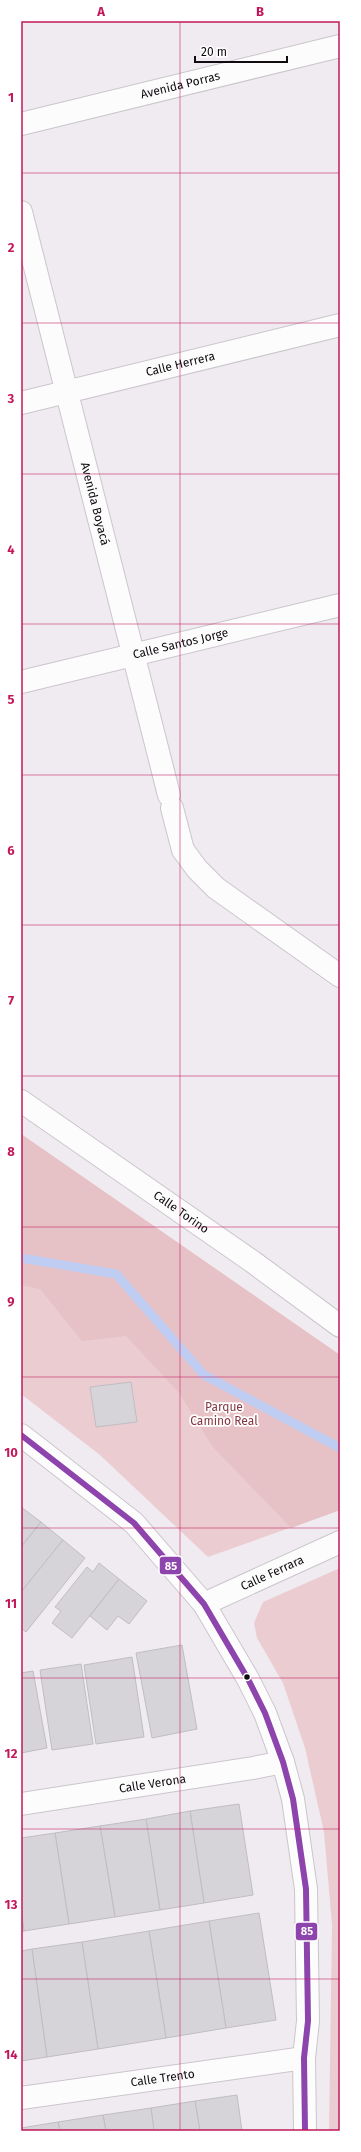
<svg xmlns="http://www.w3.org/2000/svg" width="361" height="2152" font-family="'Fira Sans',sans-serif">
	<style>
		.green { fill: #ebcdd1 }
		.forest { fill: #e6c1c6 }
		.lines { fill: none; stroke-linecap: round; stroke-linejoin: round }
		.stream { stroke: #c0cdf2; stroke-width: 9 }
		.building { fill: #d6d4d9; stroke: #c0bdc3 }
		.minor-casing { stroke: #cac6cb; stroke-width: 24 }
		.tertiary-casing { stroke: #cac6cb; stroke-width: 24 }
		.minor { stroke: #fdfcfd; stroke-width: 22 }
		.tertiary { stroke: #fdfcfd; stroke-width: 22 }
		.bus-1-casing { stroke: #fff; stroke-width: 9 }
		.bus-1 { stroke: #8e44ad; stroke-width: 6 }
		.grid { fill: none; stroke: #c2185b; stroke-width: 1; stroke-opacity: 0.55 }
		.bus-dot { fill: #0f0b0f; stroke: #fff; stroke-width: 1.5 }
		.labels { text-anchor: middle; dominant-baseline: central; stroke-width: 3.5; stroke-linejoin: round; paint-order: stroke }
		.street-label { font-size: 12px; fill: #0f0b0f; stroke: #fff }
		.park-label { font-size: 12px; fill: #843842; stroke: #fff }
		.line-badge { stroke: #fff; stroke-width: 1.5 }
		.badge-label { font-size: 11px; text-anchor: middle; font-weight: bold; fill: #fff }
		.neatline { fill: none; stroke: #c2185b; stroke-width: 1.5 }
		.grid-label { font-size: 13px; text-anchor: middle; font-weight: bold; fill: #c2185b }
	</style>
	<rect width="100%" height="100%" fill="#f0ebf1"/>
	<!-- green -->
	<g class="green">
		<polygon points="21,1134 340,1355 340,1510 208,1557 100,1455 21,1394"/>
		<polygon points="340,1568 340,2131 329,2131 332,1925 324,1832 305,1748 283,1683 257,1638 254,1623 263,1602"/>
	</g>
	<!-- forest -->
	<polygon class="forest" points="21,1134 340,1355 340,1510 291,1528 212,1446 179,1393 126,1336 82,1341 40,1289 21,1285"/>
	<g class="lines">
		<!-- stream -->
		<polyline class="stream" points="21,1258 116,1274 204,1375 340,1448"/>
	</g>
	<!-- building -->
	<g class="building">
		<polygon points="131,1382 137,1422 96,1427 90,1387"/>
		<polygon points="21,1507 41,1522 21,1547"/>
		<polygon points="41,1522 63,1540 21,1592 21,1547"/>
		<polygon points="63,1540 85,1558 26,1632 21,1628 21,1592"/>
		<polygon points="99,1563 119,1579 72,1638 52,1623 61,1611 55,1607 87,1567 93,1572"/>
		<polygon points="119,1579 147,1601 129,1624 118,1616 107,1630 90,1616"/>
		<polygon points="182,1645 197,1729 152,1738 136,1653"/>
		<polygon points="132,1657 144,1737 96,1744 84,1665"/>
		<polygon points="81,1664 93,1744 52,1750 40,1670"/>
		<polygon points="33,1671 47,1748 21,1753 21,1673"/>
		<polygon points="239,1804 253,1895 204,1903 190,1811"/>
		<polygon points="190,1811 204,1903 160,1910 146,1819"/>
		<polygon points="146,1819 160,1910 115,1917 100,1826"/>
		<polygon points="100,1826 115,1917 69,1924 55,1833"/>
		<polygon points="55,1833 69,1924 24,1931 21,1911 21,1838"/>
		<polygon points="21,1911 24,1931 21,1932"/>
		<polygon points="259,1913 276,2020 226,2028 209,1921"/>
		<polygon points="209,1921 226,2028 166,2038 149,1931"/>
		<polygon points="149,1931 166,2038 98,2049 82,1942"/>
		<polygon points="82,1942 98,2049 47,2057 32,1949"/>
		<polygon points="32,1949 47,2057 21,2061 21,1951"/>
		<polygon points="237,2095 242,2131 200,2131 195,2101"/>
		<polygon points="195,2101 200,2131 154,2131 151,2108"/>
		<polygon points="151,2108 154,2131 106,2131 103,2115"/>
		<polygon points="103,2115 106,2131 60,2131 58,2122"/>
		<polygon points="58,2122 60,2131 21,2131 21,2128"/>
	</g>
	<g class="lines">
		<defs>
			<g id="minor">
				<path id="s1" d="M 21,212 L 169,795"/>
				<path id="s2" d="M 21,403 L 340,325"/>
				<path id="s3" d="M 21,682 L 340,605"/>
				<polyline points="172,808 183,850 197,869 216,888 340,976"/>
				<path id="s4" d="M 21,1101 L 253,1262 L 340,1326"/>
				<polyline points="21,1435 134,1523 204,1604 248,1679 265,1713 283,1762 293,1799 306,1889 308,2021 304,2058 305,2131"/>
				<path id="s5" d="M 204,1604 L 340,1542"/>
				<path id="s6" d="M 21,1804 L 253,1768 L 283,1762"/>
				<path id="s7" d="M 21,2098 L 304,2058"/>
			</g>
			<g id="tertiary">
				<path id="s8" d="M 21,124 L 340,46"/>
			</g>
		</defs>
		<!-- minor casing -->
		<use href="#minor" class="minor-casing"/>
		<!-- tertiary casing -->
		<use href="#tertiary" class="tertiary-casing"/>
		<!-- minor -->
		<use href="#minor" class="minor"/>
		<!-- tertiary -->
		<use href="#tertiary" class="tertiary"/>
		<defs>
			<polyline id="bus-1" points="21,1435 134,1523 204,1604 248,1679 265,1713 283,1762 293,1799 306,1889 308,2021 304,2058 305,2131"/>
		</defs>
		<!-- bus-1 casing -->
		<use href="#bus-1" class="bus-1-casing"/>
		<!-- bus-1 -->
		<use href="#bus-1" class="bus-1"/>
	</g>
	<!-- grid -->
	<path class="grid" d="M 180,21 L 180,2131M 21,173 L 340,173M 21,323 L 340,323M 21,474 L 340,474M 21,624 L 340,624M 21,775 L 340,775M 21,925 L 340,925M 21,1076 L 340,1076M 21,1227 L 340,1227M 21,1377 L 340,1377M 21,1528 L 340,1528M 21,1678 L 340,1678M 21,1829 L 340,1829M 21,1979 L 340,1979"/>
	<!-- markers -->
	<circle class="bus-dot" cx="247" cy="1677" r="3.5"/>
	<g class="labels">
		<!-- street labels -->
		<g class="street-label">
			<text stroke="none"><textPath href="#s8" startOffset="164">Avenida Porras</textPath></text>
			<text stroke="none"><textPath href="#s2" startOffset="164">Calle Herrera</textPath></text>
			<text stroke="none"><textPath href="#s1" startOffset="301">Avenida Boyacá</textPath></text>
			<text stroke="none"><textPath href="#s3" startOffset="164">Calle Santos Jorge</textPath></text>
			<text stroke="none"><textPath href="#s4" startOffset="195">Calle Torino</textPath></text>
			<text stroke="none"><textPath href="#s5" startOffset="75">Calle Ferrara</textPath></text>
			<text stroke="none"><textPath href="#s6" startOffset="133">Calle Verona</textPath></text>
			<text stroke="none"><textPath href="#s7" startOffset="143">Calle Trento</textPath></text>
		</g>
		<!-- park labels -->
		<g class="park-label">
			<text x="224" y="1407">Parque<tspan x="224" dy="14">Camino Real</tspan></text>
		</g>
	</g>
	<g class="line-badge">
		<rect x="159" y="1556" width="23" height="19" rx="4" fill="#8e44ad"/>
		<rect x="295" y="1922" width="23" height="19" rx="4" fill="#8e44ad"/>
	</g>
	<g class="badge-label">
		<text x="171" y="1570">85</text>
		<text x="307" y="1935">85</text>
	</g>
	<!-- border -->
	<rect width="361" height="2152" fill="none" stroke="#ffffff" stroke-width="44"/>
	<!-- scale -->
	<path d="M195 56v6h92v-6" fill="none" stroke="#0f0b0f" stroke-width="2"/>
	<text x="201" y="56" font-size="12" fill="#0f0b0f" stroke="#ffffff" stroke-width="3" paint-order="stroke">20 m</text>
	<rect x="22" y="22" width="317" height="2108" class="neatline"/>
	<g class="grid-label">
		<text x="101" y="16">A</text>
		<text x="260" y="16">B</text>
		<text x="11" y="102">1</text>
		<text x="11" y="252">2</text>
		<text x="11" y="403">3</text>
		<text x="11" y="554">4</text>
		<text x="11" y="704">5</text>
		<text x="11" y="855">6</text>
		<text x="11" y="1005">7</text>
		<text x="11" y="1156">8</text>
		<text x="11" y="1306">9</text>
		<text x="11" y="1457">10</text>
		<text x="11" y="1608">11</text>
		<text x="11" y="1758">12</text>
		<text x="11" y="1909">13</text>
		<text x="11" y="2059">14</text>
	</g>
</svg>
